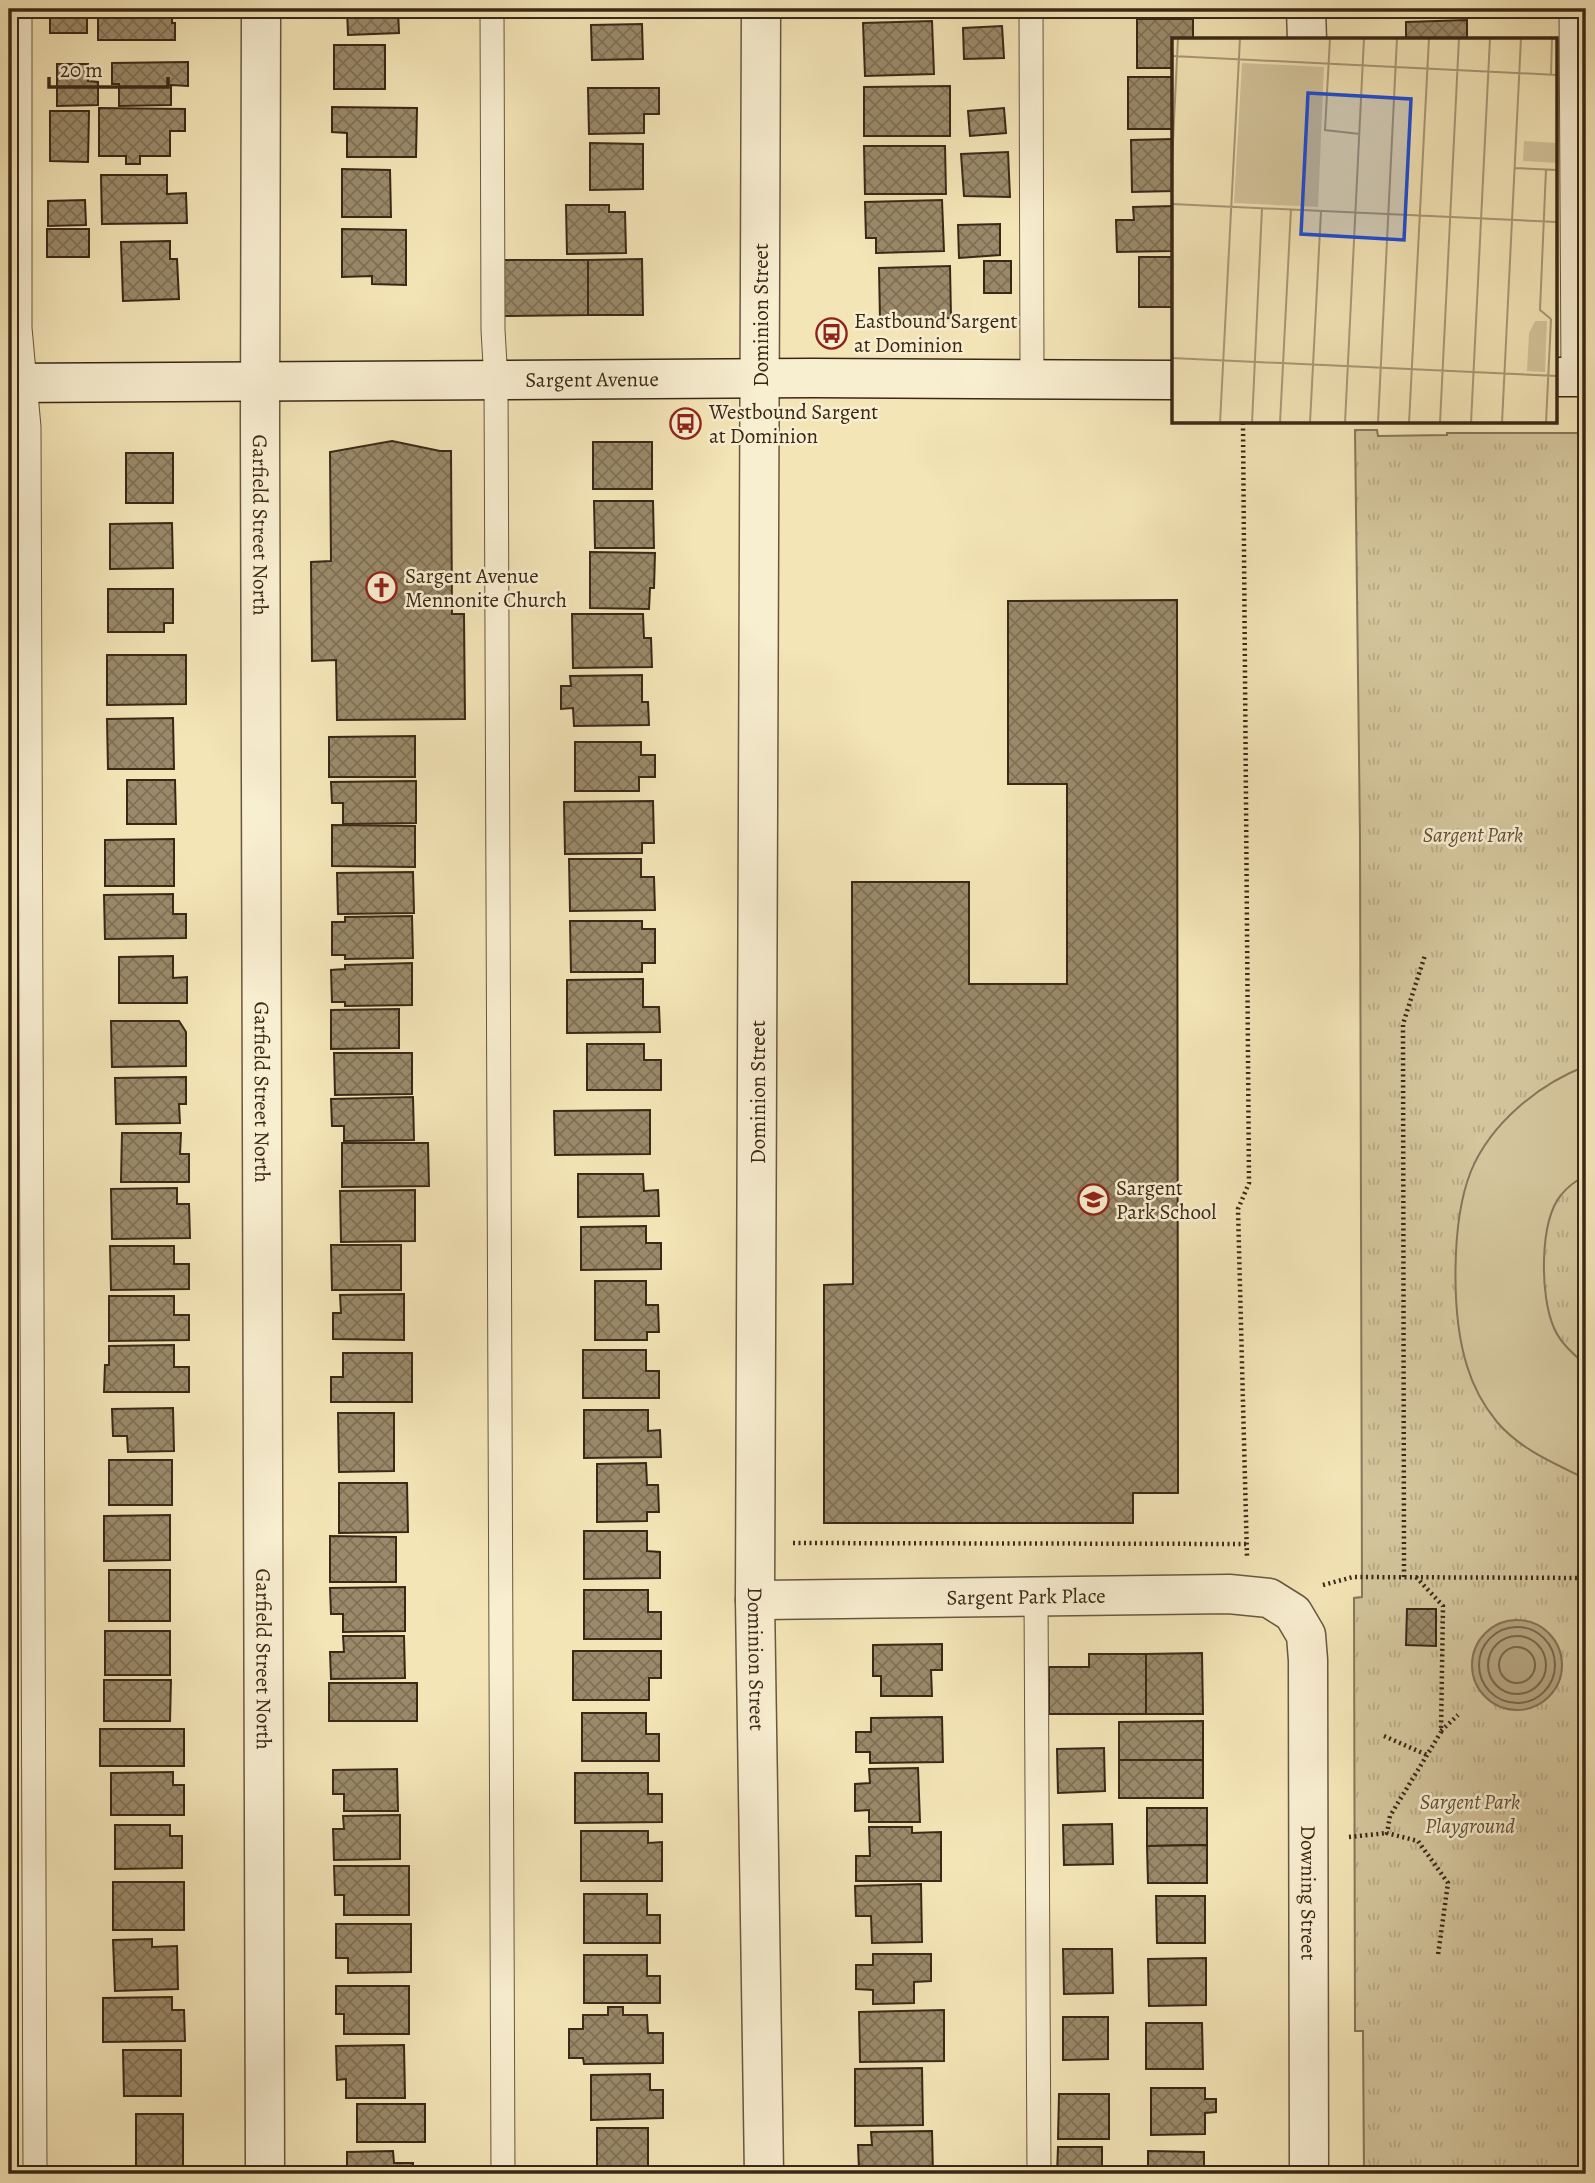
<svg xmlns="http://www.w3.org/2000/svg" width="1595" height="2183" font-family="Alegreya,serif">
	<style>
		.grass { fill: url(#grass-tufts); stroke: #87765a; stroke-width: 2 }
		.garden { fill: #d4c59c; stroke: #87765a; stroke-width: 2 }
		.water { fill: #b5a581; stroke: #847357; stroke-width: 2 }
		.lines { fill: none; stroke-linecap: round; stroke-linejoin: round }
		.shore { stroke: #78664c; stroke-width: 2 }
		.building { fill: url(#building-cross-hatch); stroke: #3a2817; stroke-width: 2 }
		.service-casing { stroke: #68573f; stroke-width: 25 }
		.minor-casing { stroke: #68573f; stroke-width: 41 }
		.secondary-casing { stroke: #3a2817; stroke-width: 41 }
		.path { stroke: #3a2817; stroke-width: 4.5; stroke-dasharray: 2 3.5; stroke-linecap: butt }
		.service { stroke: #f8eed0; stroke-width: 23 }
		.minor { stroke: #f8eed0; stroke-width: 38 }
		.secondary { stroke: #f8eed0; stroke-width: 38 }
		.labels { text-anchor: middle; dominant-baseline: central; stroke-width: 5; stroke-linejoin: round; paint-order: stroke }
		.street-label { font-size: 21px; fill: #3a2817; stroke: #f8eed0 }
		.poi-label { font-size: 21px; fill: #3a2817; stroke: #f8eed0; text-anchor: start }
		.park-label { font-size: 21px; font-style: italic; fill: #604f38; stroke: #f8eed0 }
		.inset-road { fill: none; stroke: #a97; stroke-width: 2 }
		.view { fill: #1d4ed8; fill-opacity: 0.15; stroke: #1d4ed8; stroke-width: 3.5 }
		.inset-edge { fill: none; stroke: #3a2817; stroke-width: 3.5 }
	</style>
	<defs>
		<pattern id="grass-tufts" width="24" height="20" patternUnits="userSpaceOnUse" patternTransform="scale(1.75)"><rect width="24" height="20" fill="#d4c59c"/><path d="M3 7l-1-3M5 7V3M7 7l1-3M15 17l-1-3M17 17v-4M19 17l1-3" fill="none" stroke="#b7a986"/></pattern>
		<pattern id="building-cross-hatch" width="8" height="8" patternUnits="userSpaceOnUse" patternTransform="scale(1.75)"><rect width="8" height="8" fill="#9b8a6a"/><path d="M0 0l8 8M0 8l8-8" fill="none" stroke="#7f7156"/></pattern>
	</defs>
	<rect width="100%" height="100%" fill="#f4e5b7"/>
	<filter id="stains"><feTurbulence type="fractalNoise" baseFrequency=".00286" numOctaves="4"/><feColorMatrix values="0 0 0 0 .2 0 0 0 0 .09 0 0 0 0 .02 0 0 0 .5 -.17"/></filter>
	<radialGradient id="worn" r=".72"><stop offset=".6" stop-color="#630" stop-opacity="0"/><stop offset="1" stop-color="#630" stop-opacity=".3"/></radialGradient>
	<!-- grass -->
	<polygon class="grass" points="1355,430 1377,430 1378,436 1447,435 1447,433 1586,433 1586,2174 1364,2174 1363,2031 1355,2031 1354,1598 1362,1597 1360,838"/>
	<!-- garden -->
	<path class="garden" d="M 1586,1066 L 1586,1175 C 1577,1180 1568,1186 1561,1195 C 1539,1222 1540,1297 1554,1328 C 1560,1342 1574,1356 1586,1364 L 1586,1479 C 1554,1463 1521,1450 1497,1422 C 1484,1406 1473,1386 1467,1366 C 1451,1315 1451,1221 1471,1171 C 1491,1123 1539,1084 1586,1066 Z"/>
	<!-- water -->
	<circle class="water" cx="1517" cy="1665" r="45"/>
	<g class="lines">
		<!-- shore -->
		<g class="shore">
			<circle cx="1517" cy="1665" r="38"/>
			<circle cx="1517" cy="1665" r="29"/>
			<circle cx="1517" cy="1665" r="18"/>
		</g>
	</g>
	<!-- building -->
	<g class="building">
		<rect x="50" y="9" width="37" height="24"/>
		<polygon points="98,9 185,9 185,16 172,16 172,23 175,23 175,40 98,40"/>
		<polygon points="347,9 398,9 399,33 348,35"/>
		<polygon points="869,9 954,9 954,14 869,15"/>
		<polygon points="1137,19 1193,19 1193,40 1173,40 1173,68 1137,68"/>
		<polygon points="1467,20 1467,40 1390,40 1390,38 1406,38 1406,22"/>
		<polygon points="932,21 934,74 865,76 863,23"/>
		<polygon points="642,24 643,59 592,60 591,25"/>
		<polygon points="1002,26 1004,58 964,59 963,28"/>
		<rect x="334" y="45" width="51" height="44"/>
		<polygon points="188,62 188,86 171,85 171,105 119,106 119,84 112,84 112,63"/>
		<polygon points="57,64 88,64 88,81 98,82 98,105 57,106"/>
		<rect x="1128" y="77" width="45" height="52"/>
		<polygon points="950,86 950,136 864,136 864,87"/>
		<polygon points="588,88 659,88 659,114 644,114 644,133 589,134"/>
		<polygon points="332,107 417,108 416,157 347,157 347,133 332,132"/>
		<polygon points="99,108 185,109 185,131 170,131 170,156 140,156 140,164 126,164 126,156 99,156"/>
		<polygon points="1004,108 1006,133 970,136 968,111"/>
		<polygon points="50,111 89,111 88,162 50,161"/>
		<polygon points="1173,139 1173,191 1132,192 1131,140"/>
		<polygon points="590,143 643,144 643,189 590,190"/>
		<polygon points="864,146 945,146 946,194 865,194"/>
		<polygon points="1008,152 1010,197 964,196 961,154"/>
		<polygon points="342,169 390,170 391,217 342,217"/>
		<polygon points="101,175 167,175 167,194 186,193 187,223 102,224"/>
		<polygon points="85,200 86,225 48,226 48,201"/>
		<polygon points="942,200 944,251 876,253 876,238 866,238 865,202"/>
		<polygon points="566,205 609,205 609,212 625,212 626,253 567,254"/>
		<polygon points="1173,206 1173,251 1117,252 1116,220 1134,220 1133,207"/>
		<polygon points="1000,224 1000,255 959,258 958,225"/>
		<rect x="47" y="229" width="42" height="28"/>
		<polygon points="342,229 406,230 406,285 372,284 372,276 342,277"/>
		<polygon points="170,241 170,259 177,259 179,299 123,301 121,242"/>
		<rect x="1139" y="257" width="34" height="50"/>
		<polygon points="642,259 643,315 588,315 588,260"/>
		<polygon points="502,260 588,260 588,315 502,316"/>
		<rect x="984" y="261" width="27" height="32"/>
		<polygon points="950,266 951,318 880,320 879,268"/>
		<polygon points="392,441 440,451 451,451 452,614 464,614 465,719 337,720 336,660 312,661 311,562 331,561 330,452"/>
		<rect x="593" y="442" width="59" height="47"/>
		<rect x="126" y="453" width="47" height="50"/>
		<polygon points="594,501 653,501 654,548 595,548"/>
		<polygon points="172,523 173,568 110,569 110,524"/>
		<polygon points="590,552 655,553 654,588 650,588 649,609 590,608"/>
		<polygon points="108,589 173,589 173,623 164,623 164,632 108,632"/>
		<polygon points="1177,600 1178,1493 1133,1493 1133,1523 824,1523 824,1285 853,1284 852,882 969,882 969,984 1067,984 1067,784 1008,784 1008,601"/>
		<polygon points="572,614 643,614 644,638 651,638 652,667 573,668"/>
		<polygon points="107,655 186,655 186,704 107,705"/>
		<polygon points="642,675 642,702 648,702 649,725 574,726 573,708 561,709 561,686 571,686 570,676"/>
		<polygon points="173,718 174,769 108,769 107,719"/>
		<polygon points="415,736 415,777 329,777 329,737"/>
		<polygon points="575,742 641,742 641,755 655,755 655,777 639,777 639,791 575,791"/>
		<polygon points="127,780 175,780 176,824 127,824"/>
		<polygon points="416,781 416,823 343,824 343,803 332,803 331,782"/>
		<polygon points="653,801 654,843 642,843 642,853 565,854 564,802"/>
		<polygon points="332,825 415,826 415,867 332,866"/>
		<polygon points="174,839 174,886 105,886 105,840"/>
		<polygon points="569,859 641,859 641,877 654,877 655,910 570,911"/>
		<polygon points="413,872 414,913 338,914 337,873"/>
		<polygon points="173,894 173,914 186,914 186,938 105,939 104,895"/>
		<polygon points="412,916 413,958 345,959 345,955 332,955 332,922 345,922 345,917"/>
		<polygon points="570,921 642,921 642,929 655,929 655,963 642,963 642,972 571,972"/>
		<polygon points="173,956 173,978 187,977 187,1003 119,1003 119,957"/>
		<polygon points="412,963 412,1005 345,1006 345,1002 332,1002 331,970 345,969 345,965"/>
		<polygon points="643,979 643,1007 659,1007 660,1032 567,1033 567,980"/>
		<polygon points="399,1009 399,1048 331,1049 331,1010"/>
		<polygon points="111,1021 179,1021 186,1032 186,1066 112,1067"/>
		<polygon points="587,1044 644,1044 644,1060 661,1060 661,1090 587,1090"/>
		<polygon points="334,1053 412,1053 412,1094 335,1095"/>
		<polygon points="186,1077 186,1104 179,1104 180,1123 116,1124 115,1078"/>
		<polygon points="413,1097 414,1140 344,1141 344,1126 332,1126 331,1099"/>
		<polygon points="650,1110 650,1154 555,1155 554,1111"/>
		<polygon points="122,1133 181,1133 180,1154 189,1154 189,1182 121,1182"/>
		<polygon points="342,1143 428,1143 429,1186 342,1187"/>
		<polygon points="578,1174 643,1174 644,1191 658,1190 659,1216 578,1217"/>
		<polygon points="177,1188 177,1204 189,1204 190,1238 112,1239 111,1189"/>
		<polygon points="415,1190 415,1241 341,1242 340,1191"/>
		<polygon points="646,1226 646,1243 661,1243 661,1269 581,1270 581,1227"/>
		<polygon points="331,1245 401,1245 401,1290 332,1290"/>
		<polygon points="110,1246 174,1246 174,1264 189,1264 189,1289 111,1290"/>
		<polygon points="595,1281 646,1281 646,1305 658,1305 659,1332 647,1332 647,1340 595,1340"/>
		<polygon points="404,1294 404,1340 333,1339 333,1313 341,1313 340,1295"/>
		<polygon points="109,1296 174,1296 174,1315 189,1315 189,1340 109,1341"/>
		<polygon points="174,1345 174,1367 189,1367 189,1392 104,1392 105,1365 109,1365 109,1346"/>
		<polygon points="583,1350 646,1350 646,1371 659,1371 659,1398 583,1398"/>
		<polygon points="343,1353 412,1353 412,1402 331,1402 331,1377 343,1377"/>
		<polygon points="173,1408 174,1451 128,1452 127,1436 113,1436 112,1409"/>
		<polygon points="584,1410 648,1410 648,1431 660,1430 661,1457 584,1458"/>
		<polygon points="338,1413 394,1413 394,1471 339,1472"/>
		<rect x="109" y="1460" width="63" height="45"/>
		<polygon points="646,1463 647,1485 658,1485 659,1512 647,1512 647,1521 597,1522 597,1464"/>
		<polygon points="339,1483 407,1483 408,1532 339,1533"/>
		<polygon points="170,1515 170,1560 104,1561 104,1516"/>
		<polygon points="584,1531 647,1531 647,1551 660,1552 660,1578 584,1579"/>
		<polygon points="330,1536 396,1537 396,1582 330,1582"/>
		<rect x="109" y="1570" width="61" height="51"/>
		<polygon points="405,1587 405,1631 343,1632 343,1614 331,1614 330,1588"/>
		<polygon points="584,1590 648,1590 648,1612 661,1612 661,1639 584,1639"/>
		<polygon points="1407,1609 1436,1609 1436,1646 1406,1645"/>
		<rect x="105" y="1631" width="65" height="44"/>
		<polygon points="343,1636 404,1636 405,1678 331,1679 330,1652 344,1652"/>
		<polygon points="942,1644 942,1670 931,1670 932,1696 881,1696 881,1676 873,1676 873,1645"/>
		<polygon points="573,1651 661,1651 661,1678 649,1678 649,1700 573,1700"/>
		<polygon points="1202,1653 1203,1714 1146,1714 1146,1654"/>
		<polygon points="1089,1654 1146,1654 1146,1714 1049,1714 1049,1667 1089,1667"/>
		<polygon points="104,1680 171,1680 170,1721 104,1721"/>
		<rect x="329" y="1683" width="88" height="38"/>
		<polygon points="582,1713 646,1713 646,1734 659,1734 659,1761 582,1761"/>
		<polygon points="942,1717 943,1762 870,1763 870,1752 856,1752 856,1732 871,1732 871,1718"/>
		<polygon points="1203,1721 1203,1760 1119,1760 1119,1722"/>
		<rect x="100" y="1729" width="84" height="37"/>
		<polygon points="1104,1748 1105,1791 1058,1793 1057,1749"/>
		<rect x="1119" y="1760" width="84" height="38"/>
		<polygon points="918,1768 920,1822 869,1822 869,1810 855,1811 855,1784 870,1783 869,1769"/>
		<polygon points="397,1769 398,1811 344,1811 344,1794 333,1794 333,1770"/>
		<polygon points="173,1772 173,1785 184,1785 184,1815 111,1815 111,1773"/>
		<polygon points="575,1773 648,1773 648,1794 662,1794 662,1822 575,1823"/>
		<polygon points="1147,1808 1207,1808 1207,1845 1147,1846"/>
		<polygon points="400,1815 400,1859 334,1860 333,1829 344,1829 343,1816"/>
		<polygon points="1112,1824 1113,1864 1064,1865 1063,1825"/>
		<polygon points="115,1825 170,1825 170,1836 182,1836 182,1868 115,1869"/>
		<polygon points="869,1827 912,1827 912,1833 941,1832 941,1881 856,1881 856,1856 870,1856"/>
		<polygon points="581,1831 648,1831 648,1843 662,1842 662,1881 581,1881"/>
		<polygon points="1207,1845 1207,1883 1148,1883 1147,1846"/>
		<polygon points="334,1866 409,1866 409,1915 344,1915 344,1895 335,1895"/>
		<rect x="113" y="1882" width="71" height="48"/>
		<polygon points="921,1884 922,1942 872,1943 871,1916 856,1916 855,1886"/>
		<polygon points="584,1894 647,1894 647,1915 660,1915 660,1943 584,1943"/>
		<polygon points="1156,1896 1205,1896 1205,1943 1157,1943"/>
		<polygon points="336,1924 411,1924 411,1972 348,1973 348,1958 336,1958"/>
		<polygon points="152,1939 152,1947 177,1946 178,1989 115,1991 113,1940"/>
		<polygon points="1063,1949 1112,1949 1113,1993 1064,1994"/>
		<polygon points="873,1954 931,1954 931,1981 914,1982 914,2003 873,2004 873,1990 856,1989 856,1965 873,1965"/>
		<polygon points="584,1955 647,1955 647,1976 660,1976 660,2003 584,2003"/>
		<polygon points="1206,1958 1206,2005 1149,2006 1148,1959"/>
		<polygon points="336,1986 409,1986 409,2034 344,2034 344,2014 336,2014"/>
		<polygon points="172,1997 172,2010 184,2010 185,2041 103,2042 103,1998"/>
		<polygon points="608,2007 623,2007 623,2015 647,2015 648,2033 663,2033 663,2063 584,2064 583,2058 569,2058 569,2029 583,2029 583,2015 608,2015"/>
		<polygon points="944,2010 944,2061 860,2062 859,2012"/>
		<polygon points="1063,2017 1108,2017 1108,2059 1063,2060"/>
		<polygon points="1146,2023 1202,2023 1203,2069 1146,2069"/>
		<polygon points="404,2045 405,2098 346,2098 346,2079 337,2080 336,2046"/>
		<polygon points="123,2050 181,2050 181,2096 124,2096"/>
		<polygon points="922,2068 923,2125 855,2126 855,2069"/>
		<polygon points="650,2074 650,2090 663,2090 663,2118 591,2120 591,2075"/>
		<polygon points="1151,2088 1205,2088 1205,2099 1216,2099 1216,2112 1205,2113 1205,2134 1151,2135"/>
		<polygon points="1059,2094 1109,2094 1109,2139 1058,2139"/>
		<rect x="357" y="2104" width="68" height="38"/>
		<polygon points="136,2114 183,2114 183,2170 136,2171"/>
		<rect x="597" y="2128" width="51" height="46"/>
		<polygon points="932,2131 933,2174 872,2174 872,2170 859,2170 858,2145 872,2145 871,2132"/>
		<polygon points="1058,2147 1102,2147 1102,2174 1057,2174"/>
		<polygon points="393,2151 394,2163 413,2163 413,2174 347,2174 347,2152"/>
		<polygon points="1148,2151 1204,2152 1204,2174 1148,2174"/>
	</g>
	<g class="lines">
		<defs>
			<g id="service">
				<polyline points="20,9 20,328 29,427 35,2174"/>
				<polyline points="492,9 493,330 496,381 503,2174"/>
				<polyline points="1031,9 1032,381"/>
				<polyline points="1571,9 1573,377"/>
				<polyline points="1036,1597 1039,2174"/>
			</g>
			<g id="minor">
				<path id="s1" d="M 261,9 L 260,425 L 265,2174"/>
				<path id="s2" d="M 761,9 L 755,1600 L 764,2174"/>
				<polyline points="1306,9 1307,40"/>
				<path id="s3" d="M 755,1600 L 1229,1594 L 1269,1598 L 1293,1613 L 1306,1635 L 1308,1660 L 1309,2174"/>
			</g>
			<g id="secondary">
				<polyline points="1555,377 1586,377"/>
				<path id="s4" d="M 9,383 L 813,378 L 1173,380"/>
			</g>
		</defs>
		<!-- service casing -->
		<use href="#service" class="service-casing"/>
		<!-- minor casing -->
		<use href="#minor" class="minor-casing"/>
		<!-- secondary casing -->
		<use href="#secondary" class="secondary-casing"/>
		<!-- path -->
		<g class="path">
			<polyline points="1243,423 1249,1183 1238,1209 1247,1558"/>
			<polyline points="793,1543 1247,1544"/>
			<polyline points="1404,1577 1403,1024 1425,955"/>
			<polyline points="1416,1577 1443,1606 1441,1732 1390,1816 1387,1833 1418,1841 1448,1883 1438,1955"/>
			<polyline points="1323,1585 1353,1577 1586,1578"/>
			<polyline points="1441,1731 1458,1715"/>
			<polyline points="1384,1736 1427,1755"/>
			<polyline points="1349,1837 1387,1833"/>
		</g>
		<!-- service -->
		<use href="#service" class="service"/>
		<!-- minor -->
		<use href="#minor" class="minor"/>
		<!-- secondary -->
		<use href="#secondary" class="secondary"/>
	</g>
	<!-- icons -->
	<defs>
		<symbol id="bus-ring" viewBox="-11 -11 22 22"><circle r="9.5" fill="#f8eed0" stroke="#8f2418" stroke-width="1.5"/><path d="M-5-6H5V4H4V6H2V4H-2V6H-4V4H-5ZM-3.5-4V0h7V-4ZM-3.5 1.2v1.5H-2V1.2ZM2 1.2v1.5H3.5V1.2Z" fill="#8f2418"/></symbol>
		<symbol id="church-ring" viewBox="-11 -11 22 22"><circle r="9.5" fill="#f8eed0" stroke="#8f2418" stroke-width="1.5"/><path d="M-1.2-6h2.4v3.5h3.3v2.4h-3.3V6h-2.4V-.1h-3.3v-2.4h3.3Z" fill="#8f2418"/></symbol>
		<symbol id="school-ring" viewBox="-11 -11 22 22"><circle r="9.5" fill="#f8eed0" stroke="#8f2418" stroke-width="1.5"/><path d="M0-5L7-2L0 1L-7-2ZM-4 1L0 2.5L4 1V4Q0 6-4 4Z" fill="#8f2418"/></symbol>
	</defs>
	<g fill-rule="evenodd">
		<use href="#bus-ring" x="814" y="316" width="35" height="35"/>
		<use href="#bus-ring" x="668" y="406" width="35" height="35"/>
		<use href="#church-ring" x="364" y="570" width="35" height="35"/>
		<use href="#school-ring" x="1076" y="1182" width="35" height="35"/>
	</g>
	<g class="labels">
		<!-- street labels -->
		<g class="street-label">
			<text transform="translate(761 315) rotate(-90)">Dominion Street</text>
			<text stroke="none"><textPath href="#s4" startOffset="583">Sargent Avenue</textPath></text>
			<text stroke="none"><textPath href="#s1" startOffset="516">Garfield Street North</textPath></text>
			<text stroke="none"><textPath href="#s1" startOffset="1083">Garfield Street North</textPath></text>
			<text transform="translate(758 1092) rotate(-90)">Dominion Street</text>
			<text stroke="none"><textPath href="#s3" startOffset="271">Sargent Park Place</textPath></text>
			<text stroke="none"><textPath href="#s1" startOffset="1650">Garfield Street North</textPath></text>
			<text stroke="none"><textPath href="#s2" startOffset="1650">Dominion Street</textPath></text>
			<text stroke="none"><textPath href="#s3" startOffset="826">Downing Street</textPath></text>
		</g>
		<!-- poi labels -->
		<g class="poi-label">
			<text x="854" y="321">Eastbound Sargent<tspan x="854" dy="24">at Dominion</tspan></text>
			<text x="709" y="412">Westbound Sargent<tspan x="709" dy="24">at Dominion</tspan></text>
			<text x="405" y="576">Sargent Avenue<tspan x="405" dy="24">Mennonite Church</tspan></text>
			<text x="1116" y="1188">Sargent<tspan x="1116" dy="24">Park School</tspan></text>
		</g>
		<!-- park labels -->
		<g class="park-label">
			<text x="1473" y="835">Sargent Park</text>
			<text x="1470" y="1802">Sargent Park<tspan x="1470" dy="24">Playground</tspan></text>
		</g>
	</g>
	<!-- overview -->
	<g transform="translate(1172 38)">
		<rect width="385" height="385" fill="#f4e5b7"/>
		<path d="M 70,25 L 152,29 L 146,169 L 62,165 ZM 363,283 L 375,283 L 373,334 L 355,333 L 357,295 Z" fill="#d4c59c"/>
		<path d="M 127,31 L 149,34 L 149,53 L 133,49 ZM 87,40 L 109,45 L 117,62 L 93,67 ZM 77,41 L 86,63 L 73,68 L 70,49 ZM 83,97 L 134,101 L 142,108 L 141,121 L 129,128 L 81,125 L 71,110 ZM 84,105 L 130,107 L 136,116 L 128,122 L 83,119 L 77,111 ZM 352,103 L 385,105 L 385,125 L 351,123 ZM 82,107 L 132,109 L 131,120 L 82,117 ZM 67,130 L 81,130 L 80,161 L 65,160 Z" fill="#d4c59c" fill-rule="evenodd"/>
		<path class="inset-road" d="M 158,0 L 153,92 L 188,96M 0,18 L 385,37M 379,37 L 380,0M 0,124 L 6,0M 343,130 L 385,132M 374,131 L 368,272 L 379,281M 0,166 L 385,184M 0,320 L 385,338M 48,385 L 68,0M 80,385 L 90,170M 108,385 L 119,171M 138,385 L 149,173M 173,385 L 192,0M 206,385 L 225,0M 237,385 L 257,0M 268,385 L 287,0M 299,385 L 318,0M 330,385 L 349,0M 374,385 L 379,281"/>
		<path class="view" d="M 136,55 L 239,61 L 232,202 L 129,196 Z"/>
		<rect width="385" height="385" class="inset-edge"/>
	</g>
	<!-- margin -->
	<rect width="1595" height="2183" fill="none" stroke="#f4e5b7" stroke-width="35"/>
	<rect x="10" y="10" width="1574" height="2162" fill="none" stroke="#3a2817" stroke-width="3.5"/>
	<rect x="18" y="18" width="1560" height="2148" fill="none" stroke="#3a2817" stroke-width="2"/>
	<!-- scale -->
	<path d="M49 77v10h119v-10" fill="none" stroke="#3a2817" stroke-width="3.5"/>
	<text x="60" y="77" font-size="21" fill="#3a2817" stroke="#f8eed0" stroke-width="5" paint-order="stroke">20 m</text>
	<rect width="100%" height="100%" filter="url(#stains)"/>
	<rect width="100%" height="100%" fill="url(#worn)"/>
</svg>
